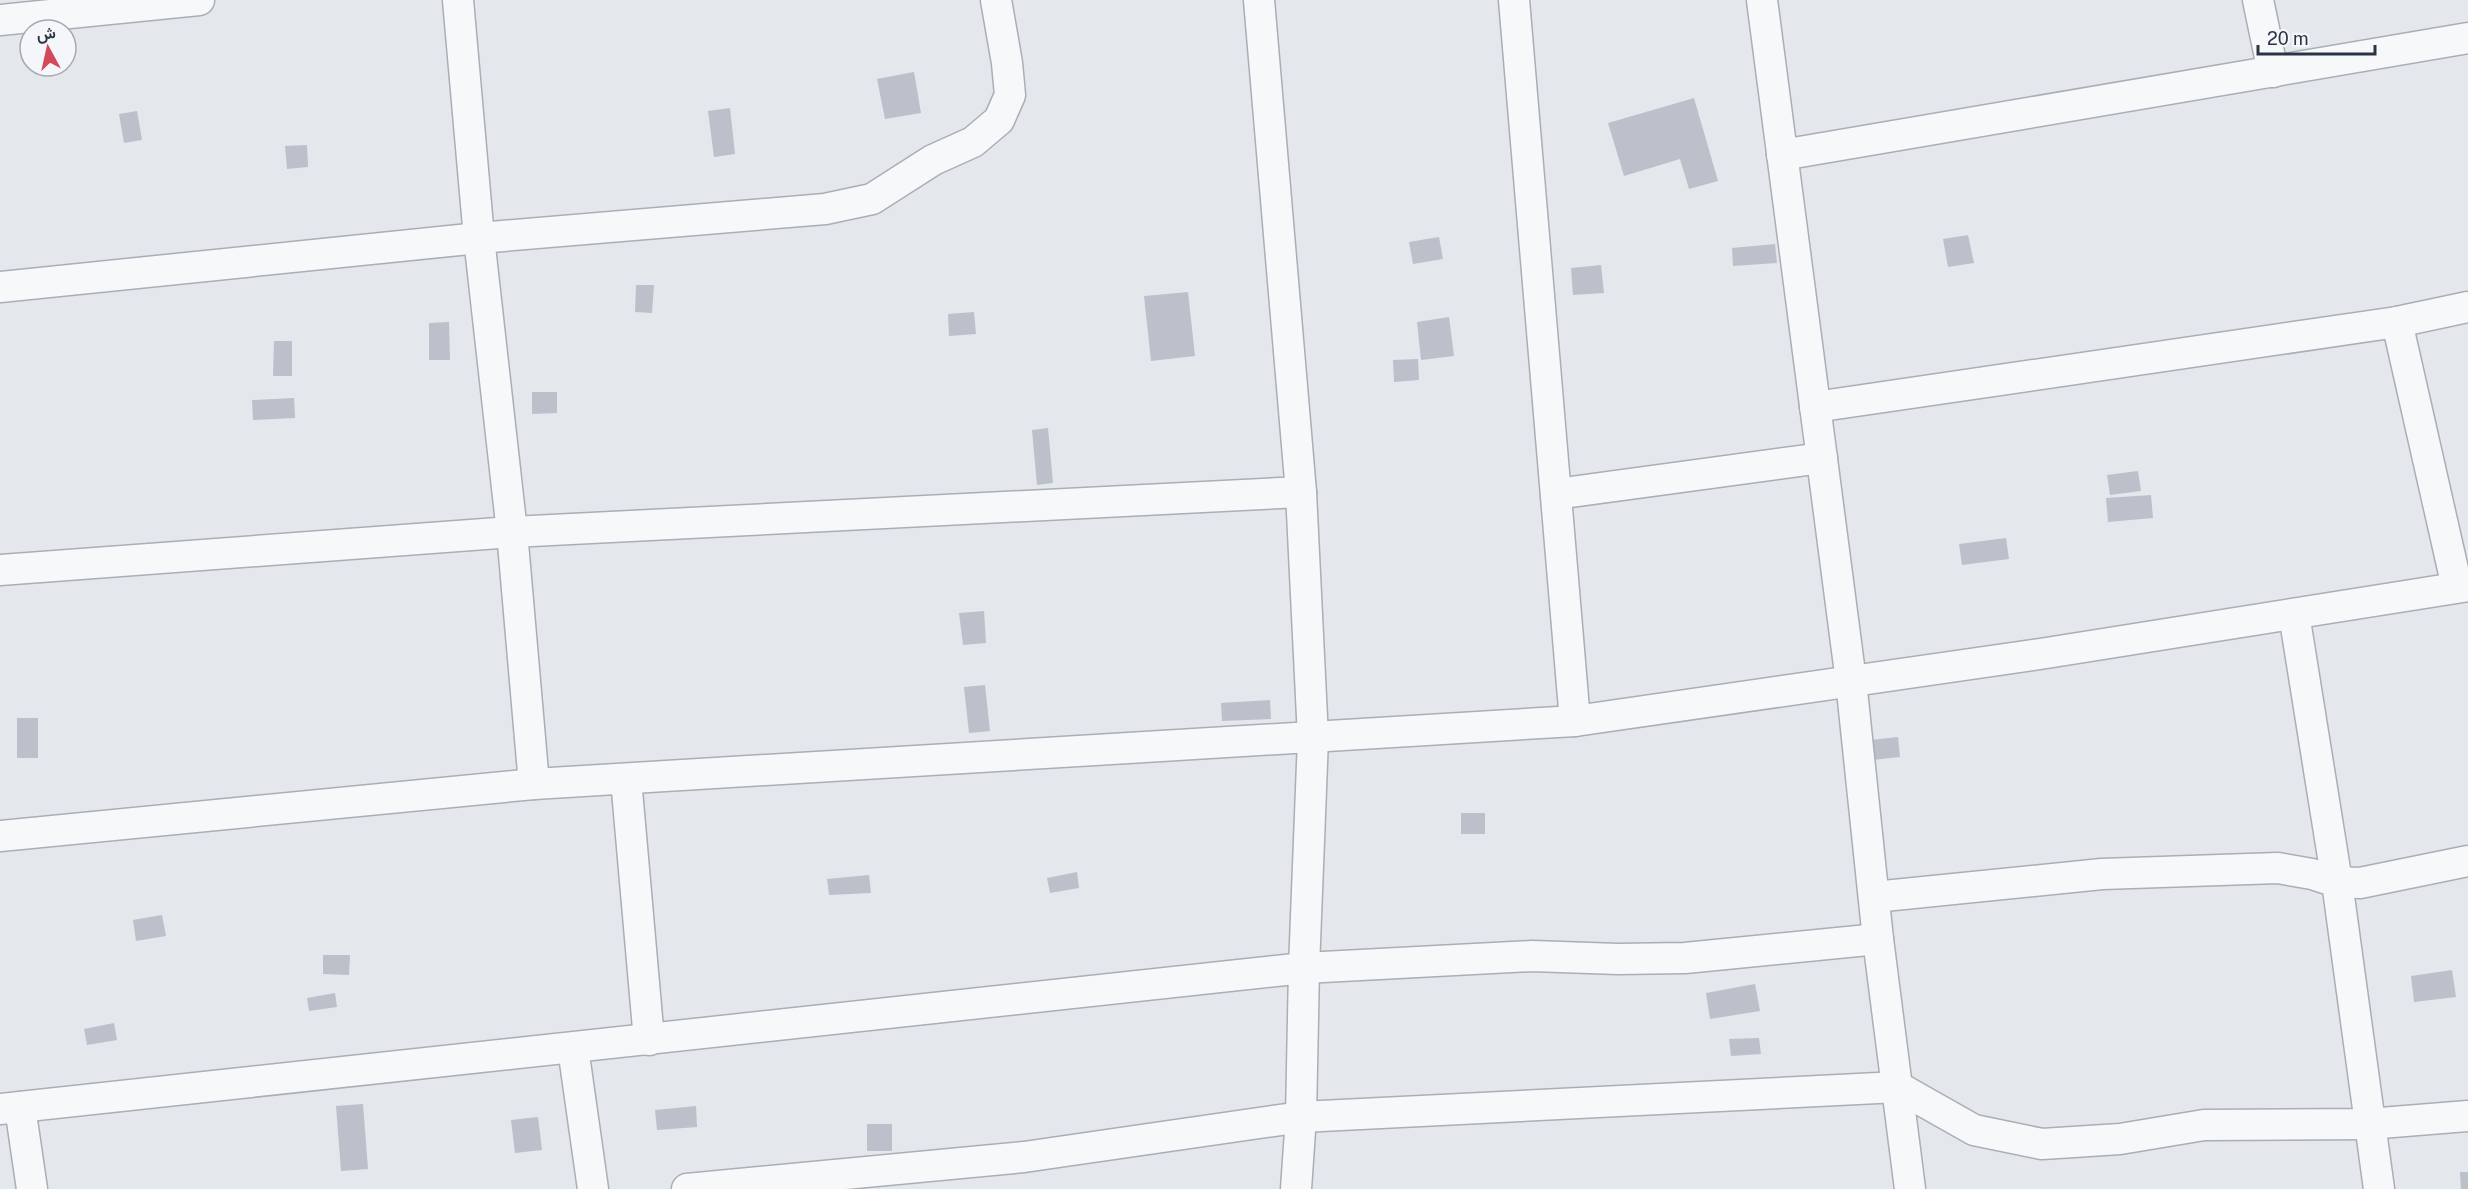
<svg xmlns="http://www.w3.org/2000/svg" width="2468" height="1189" font-family="'Public Sans',Vazirmatn,sans-serif">
	<style>
		.building { fill: #bbc0ca }
		.lines { fill: none; stroke-linecap: round; stroke-linejoin: round }
		.minor-casing { stroke: #a9aeb7; stroke-width: 33 }
		.minor { stroke: #f7f8fa; stroke-width: 30 }
	</style>
	<rect width="100%" height="100%" fill="#e4e7ec"/>
	<!-- building -->
	<g class="building">
		<polygon points="914,72 921,113 885,119 877,79"/>
		<polygon points="1694,98 1718,181 1689,189 1680,159 1624,176 1608,123"/>
		<polygon points="730,108 735,154 714,157 708,111"/>
		<polygon points="137,111 142,140 124,143 119,114"/>
		<polygon points="307,145 308,167 287,169 285,146"/>
		<polygon points="1968,235 1974,263 1948,267 1943,239"/>
		<polygon points="1439,237 1443,259 1413,264 1409,242"/>
		<polygon points="1775,244 1777,263 1733,266 1732,248"/>
		<polygon points="1601,265 1604,293 1573,295 1571,268"/>
		<polygon points="636,285 654,285 652,313 635,312"/>
		<polygon points="1188,292 1195,356 1151,361 1144,296"/>
		<polygon points="974,312 976,334 949,336 948,314"/>
		<polygon points="1449,317 1454,356 1421,360 1417,322"/>
		<polygon points="449,322 450,360 429,360 429,323"/>
		<polygon points="274,341 292,341 292,376 273,376"/>
		<polygon points="1418,359 1419,380 1394,382 1393,360"/>
		<polygon points="532,392 557,392 557,413 532,414"/>
		<polygon points="294,398 295,418 253,420 252,400"/>
		<polygon points="1048,428 1053,483 1037,485 1032,430"/>
		<polygon points="2138,471 2141,491 2110,495 2107,475"/>
		<polygon points="2151,495 2153,518 2108,522 2106,498"/>
		<polygon points="2006,538 2009,559 1962,565 1959,544"/>
		<polygon points="984,611 986,643 963,645 959,613"/>
		<polygon points="985,685 990,731 969,733 964,687"/>
		<polygon points="1270,700 1271,719 1222,721 1221,703"/>
		<rect x="17" y="718" width="21" height="40"/>
		<polygon points="1898,737 1900,757 1872,760 1870,740"/>
		<rect x="1461" y="813" width="24" height="21"/>
		<polygon points="1077,872 1079,888 1050,893 1047,878"/>
		<polygon points="869,875 871,893 829,895 827,879"/>
		<polygon points="162,915 166,936 136,941 133,920"/>
		<polygon points="323,955 350,955 349,975 323,974"/>
		<polygon points="2452,970 2456,997 2414,1002 2411,976"/>
		<polygon points="1755,984 1760,1011 1710,1019 1706,993"/>
		<polygon points="335,993 337,1007 309,1011 307,998"/>
		<polygon points="114,1023 117,1040 87,1045 84,1029"/>
		<polygon points="1759,1038 1761,1054 1731,1056 1729,1039"/>
		<polygon points="363,1104 368,1169 341,1171 336,1106"/>
		<polygon points="696,1106 697,1127 657,1130 655,1110"/>
		<polygon points="538,1117 542,1150 515,1153 511,1120"/>
		<rect x="867" y="1124" width="25" height="27"/>
		<polygon points="2460,1172 2468,1172 2468,1189 2461,1189"/>
	</g>
	<g class="lines">
		<defs>
			<g id="minor">
				<polyline points="458,0 479,238 512,532 534,784"/>
				<polyline points="1259,0 1301,492 1313,738 1304,968 1301,1117 1296,1189"/>
				<polyline points="1514,0 1575,721"/>
				<polyline points="1762,0 1851,681 1878,939 1910,1189"/>
				<polyline points="2258,0 2273,72"/>
				<polyline points="0,20 199,0"/>
				<polyline points="1782,155 2468,38"/>
				<polyline points="0,287 479,238 825,209 872,199 933,160 973,142 999,120 1010,95 1007,63 996,0"/>
				<polyline points="2397,322 2457,587"/>
				<polyline points="1815,407 2397,322 2468,307"/>
				<polyline points="1556,494 1822,458"/>
				<polyline points="0,570 512,532 1301,492"/>
				<polyline points="2294,614 2337,882 2379,1189"/>
				<polyline points="626,779 649,1040"/>
				<polyline points="0,836 534,784 1575,721 2040,654 2468,586"/>
				<polyline points="1874,897 2102,874 2278,868 2312,874 2337,882 2360,883 2468,861"/>
				<polyline points="573,1048 593,1189"/>
				<polyline points="20,1107 32,1189"/>
				<polyline points="0,1109 1304,968 1532,956 1618,959 1685,958 1878,939"/>
				<polyline points="687,1189 1024,1157 1301,1117 1898,1087 1974,1130 2042,1144 2120,1139 2204,1125 2368,1124 2468,1116"/>
			</g>
		</defs>
		<!-- minor casing -->
		<use href="#minor" class="minor-casing"/>
		<!-- minor -->
		<use href="#minor" class="minor"/>
	</g>
	<!-- north arrow -->
	<g transform="translate(48 48) rotate(352)"><circle r="28" fill="#f4f6f9" stroke="#a4a8b1" stroke-width="1.5"/>
	<path d="M0-4.5L10 22L0 15L-10 22Z" fill="#d1495b"/>
	<text y="-9" font-size="16" font-weight="bold" text-anchor="middle" fill="#2b3445">ش</text>
	</g>
	<!-- scale -->
	<path d="M2258 45v9h117v-9" fill="none" stroke="#2b3445" stroke-width="3"/>
	<text x="2267" y="45" font-size="18" fill="#2b3445" stroke="#f4f6f9" stroke-width="4.5" paint-order="stroke">20 m</text>
</svg>
